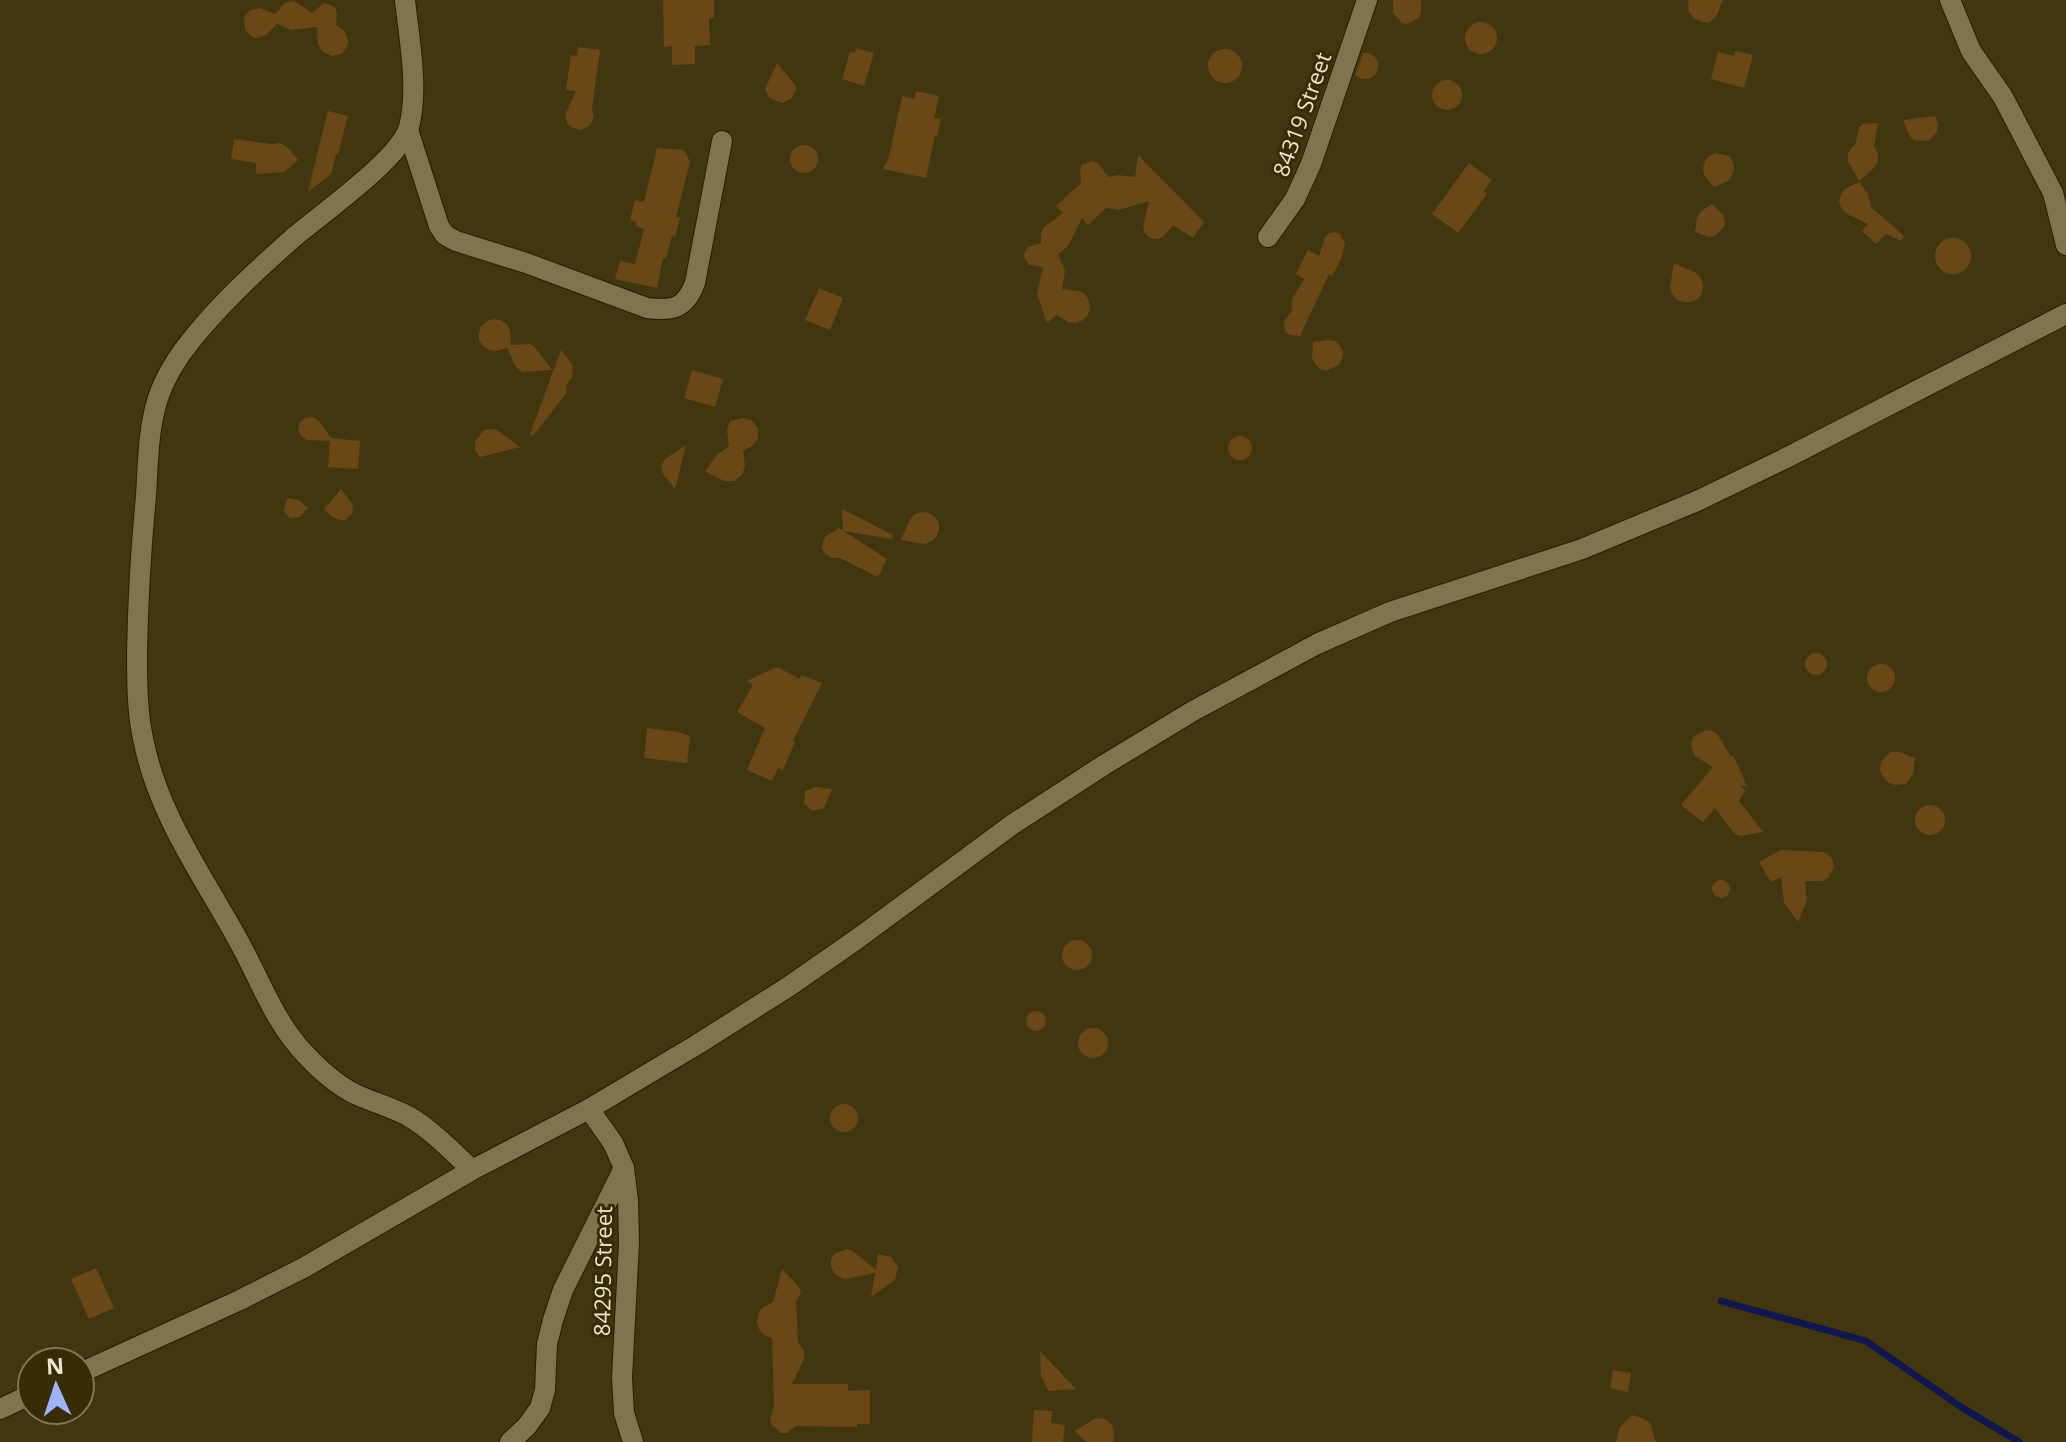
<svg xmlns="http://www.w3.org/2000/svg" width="2066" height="1442" font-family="'Open Sans',sans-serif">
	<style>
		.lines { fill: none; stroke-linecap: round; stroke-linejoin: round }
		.stream { stroke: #10174c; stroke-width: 7 }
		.building { fill: #694716 }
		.minor-casing { stroke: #261d03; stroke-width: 22 }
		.minor { stroke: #80734e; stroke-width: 20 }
		.labels { text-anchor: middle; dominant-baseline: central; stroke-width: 6; stroke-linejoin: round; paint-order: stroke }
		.street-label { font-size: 22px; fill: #ede6d2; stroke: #372c06 }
	</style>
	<rect width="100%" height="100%" fill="#423611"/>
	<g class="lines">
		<!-- stream -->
		<polyline class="stream" points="1721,1301 1866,1341 1961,1407 2019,1442"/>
	</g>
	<!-- building -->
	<g class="building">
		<polygon points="663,0 714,0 714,18 709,18 710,45 695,46 695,64 672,65 672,46 664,47"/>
		<polygon points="1393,0 1421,0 1421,12 1419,18 1407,24 1402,23 1393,13"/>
		<polygon points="1688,0 1723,0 1717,15 1709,23 1699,21 1693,17 1689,12"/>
		<polygon points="294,1 312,13 324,3 335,7 337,13 336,25 344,30 348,40 348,45 342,54 332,56 323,52 318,44 317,27 291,30 277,24 266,35 257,38 252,37 245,30 244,17 250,10 260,8 275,14 285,3"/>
		<circle cx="1481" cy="38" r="16"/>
		<polygon points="578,47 600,50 592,109 594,118 589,126 580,130 571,127 567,123 565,115 576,91 566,90 571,55 577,56"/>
		<polygon points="856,48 874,53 864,86 842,79 850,52 855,53"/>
		<circle cx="1225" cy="66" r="17"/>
		<polygon points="1735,51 1753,55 1744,88 1711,79 1718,52 1734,56"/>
		<polygon points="1363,53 1368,53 1374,56 1378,62 1378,69 1375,75 1369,79 1362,79 1355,75"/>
		<polygon points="777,63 795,85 796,90 791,99 782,103 769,98 765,89"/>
		<circle cx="1447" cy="95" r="15"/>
		<polygon points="916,91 939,96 934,118 941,119 937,136 935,136 926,178 883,169 889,157 902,96 914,99"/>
		<polygon points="328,111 348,116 338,154 336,154 331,174 308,192"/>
		<polygon points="1935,116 1938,124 1937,132 1928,141 1914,140 1909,135 1903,120"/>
		<polygon points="1878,123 1874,146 1878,154 1878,161 1875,167 1859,181 1848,161 1848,154 1851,148 1855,145 1859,128 1863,124"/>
		<polygon points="234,139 272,144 279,143 287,147 298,160 284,172 256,174 256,163 231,159"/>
		<circle cx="804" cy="159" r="14"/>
		<polygon points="657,148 683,150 686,153 690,162 676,217 680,218 675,237 672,236 666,258 663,258 657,288 615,279 620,261 635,264 644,229 636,226 637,222 630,220 635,200 644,202"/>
		<polygon points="1716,153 1729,156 1733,162 1734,169 1732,175 1728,181 1714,187 1704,175 1703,168 1705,161 1709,156"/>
		<polygon points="1138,155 1204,222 1193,238 1173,225 1163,237 1157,239 1150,238 1145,233 1143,227 1149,201 1119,210 1106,208 1088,225 1082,218 1068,246 1058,254 1065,271 1062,289 1079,291 1085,294 1089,301 1090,308 1088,315 1083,320 1076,323 1068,322 1056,315 1047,323 1037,294 1043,267 1029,265 1024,257 1025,252 1028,247 1041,243 1041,233 1044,227 1063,213 1056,206 1081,183 1080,171 1082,165 1092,161 1098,163 1108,177 1117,175 1135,177"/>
		<polygon points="1469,163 1492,180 1484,191 1487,194 1458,233 1432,214"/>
		<polygon points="1859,182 1868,194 1871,207 1904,236 1901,241 1886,234 1876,244 1862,231 1868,224 1845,213 1841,207 1839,201 1841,194 1845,189"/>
		<polygon points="1712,204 1723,215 1725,221 1724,227 1715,236 1709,237 1695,232 1697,218 1700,212"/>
		<polygon points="1335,232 1340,234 1345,244 1341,259 1332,276 1329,274 1300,336 1290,335 1285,332 1284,322 1292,310 1292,299 1304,279 1296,274 1308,250 1319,256 1325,237 1329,233"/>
		<circle cx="1953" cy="256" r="18"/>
		<polygon points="1674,263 1696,273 1701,278 1703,285 1702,293 1698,299 1691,302 1684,302 1677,300 1672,294 1670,287"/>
		<polygon points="819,288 843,298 830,330 805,320"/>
		<polygon points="494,319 500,320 507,324 510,331 511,345 530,344 534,346 552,370 522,372 515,366 507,348 496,351 489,350 483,346 479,340 479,333 481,326 487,321"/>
		<polygon points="1328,340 1335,341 1340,346 1343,352 1342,359 1339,365 1326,371 1320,369 1315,364 1312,358 1313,342"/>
		<polygon points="561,350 571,363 573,368 572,377 566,386 567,392 533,436 530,434"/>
		<polygon points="692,370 723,379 715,407 684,398"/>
		<polygon points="313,417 319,421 331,438 360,441 358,469 328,467 330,441 307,440 301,436 298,430 300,423 305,418"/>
		<polygon points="743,418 751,420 755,424 758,428 758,438 752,446 743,451 745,466 742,475 734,481 724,481 705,471 717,455 729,446 727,430 730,421"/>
		<polygon points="490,429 497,430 520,447 480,457 475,450 475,442 483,431"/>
		<circle cx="1240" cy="448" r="12"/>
		<polygon points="686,445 675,489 663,474 661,466 665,459"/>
		<polygon points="341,489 353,505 352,514 345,520 340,520 332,517 324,509"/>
		<polygon points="287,498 299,500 308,508 300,517 290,518 284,511"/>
		<polygon points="842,509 893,535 892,539 843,531"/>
		<polygon points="922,512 929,513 935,517 939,523 939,530 936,537 931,542 924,544 901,540 910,519 915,514"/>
		<polygon points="839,528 887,559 878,577 840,558 832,558 826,554 822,549 823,542 826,536"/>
		<circle cx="1816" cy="664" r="11"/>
		<circle cx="1881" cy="678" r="14"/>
		<polygon points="774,668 779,668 800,679 801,675 822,683 793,741 795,742 783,770 778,768 772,781 747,770 765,728 737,712 753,685 747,681"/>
		<polygon points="647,728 679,732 690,736 687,763 644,758"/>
		<polygon points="1706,730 1713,731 1718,735 1731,757 1733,755 1747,786 1740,786 1745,790 1739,801 1763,832 1740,836 1734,833 1715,808 1703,822 1681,805 1713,767 1695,756 1692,749 1691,743 1694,736"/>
		<polygon points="1891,752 1899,752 1915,758 1913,774 1906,784 1895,785 1888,782 1883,777 1880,770 1881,763 1885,757"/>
		<polygon points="816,787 832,789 824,808 812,811 804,803 805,791"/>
		<circle cx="1930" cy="820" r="15"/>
		<polygon points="1781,850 1823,852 1829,855 1833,861 1834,867 1828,878 1822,881 1805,881 1807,900 1798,922 1784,903 1781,877 1771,882 1759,862"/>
		<circle cx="1721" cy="889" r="9"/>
		<circle cx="1077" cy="955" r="15"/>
		<circle cx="1036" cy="1021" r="10"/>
		<circle cx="1093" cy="1043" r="15"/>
		<circle cx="844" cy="1118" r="14"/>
		<polygon points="847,1249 853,1251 876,1270 878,1254 891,1257 898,1267 895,1280 871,1297 875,1273 845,1279 839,1277 834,1273 831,1267 831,1260 834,1254"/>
		<polygon points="96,1268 114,1308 89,1319 71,1279"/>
		<polygon points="782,1269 799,1287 801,1293 796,1302 798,1342 804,1351 804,1359 792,1384 848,1384 848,1391 870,1390 870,1424 857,1424 857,1427 796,1426 787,1433 781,1433 772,1425 770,1419 774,1407 772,1338 764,1335 759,1329 757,1322 758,1315 762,1308 773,1302"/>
		<polygon points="1040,1351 1076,1389 1049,1391 1041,1376"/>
		<polygon points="1613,1370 1631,1373 1628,1392 1610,1388"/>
		<polygon points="1034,1410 1052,1411 1051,1423 1065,1425 1063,1442 1032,1442"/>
		<polygon points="1632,1415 1644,1419 1650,1423 1656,1442 1616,1442 1620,1427"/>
		<polygon points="1101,1418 1107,1420 1112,1425 1114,1432 1113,1442 1086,1442 1075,1431 1094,1419"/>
	</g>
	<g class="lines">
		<defs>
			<g id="minor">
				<path d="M 405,0 C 409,38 419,89 409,127 C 400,159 321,214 293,238 C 258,269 223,301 193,338 C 179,355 165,377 158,398 C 148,429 148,464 146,496 C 141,548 138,600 137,652 C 137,682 137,714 144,743 C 159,816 203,876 238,940 C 260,979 274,1022 306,1055 C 320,1070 337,1085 355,1094 C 372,1102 391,1107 408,1116 C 432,1130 452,1151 472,1170"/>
				<polyline points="1950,0 1971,51 2003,97 2053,193 2066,245"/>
				<path d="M 408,130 L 439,226 L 445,235 L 456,241 L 526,263 L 647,308 C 673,311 685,309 695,283 L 722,141"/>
				<polyline points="1268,237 1295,199 1311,164 1367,0"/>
				<polyline points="589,1109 613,1143 624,1168 628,1200 629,1243 622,1378 624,1413 633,1442"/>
				<polyline points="80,1373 240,1300 305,1267 472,1170 589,1109 698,1044 788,987 857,939 1013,824 1104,765 1193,711 1317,644 1390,612 1582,549 1697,501 1784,459 2066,314"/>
				<polyline points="0,1409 32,1394"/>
				<polyline points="510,1442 527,1426 540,1408 545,1390 547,1344 553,1320 563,1290 624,1168"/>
			</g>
		</defs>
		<!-- minor casing -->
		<use href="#minor" class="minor-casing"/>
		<!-- minor -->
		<use href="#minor" class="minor"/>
	</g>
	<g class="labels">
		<!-- street labels -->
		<g class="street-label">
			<text transform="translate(1301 114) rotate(-70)">84319 Street</text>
			<text transform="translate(602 1271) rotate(-89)">84295 Street</text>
		</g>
	</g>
	<!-- north arrow -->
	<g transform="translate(56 1386) rotate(357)"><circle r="38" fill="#372c06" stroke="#807658" stroke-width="2"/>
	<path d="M0-6L14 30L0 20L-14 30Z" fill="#9eb4fd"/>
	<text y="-12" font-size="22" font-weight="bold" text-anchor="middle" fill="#ede6d2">N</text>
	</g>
</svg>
